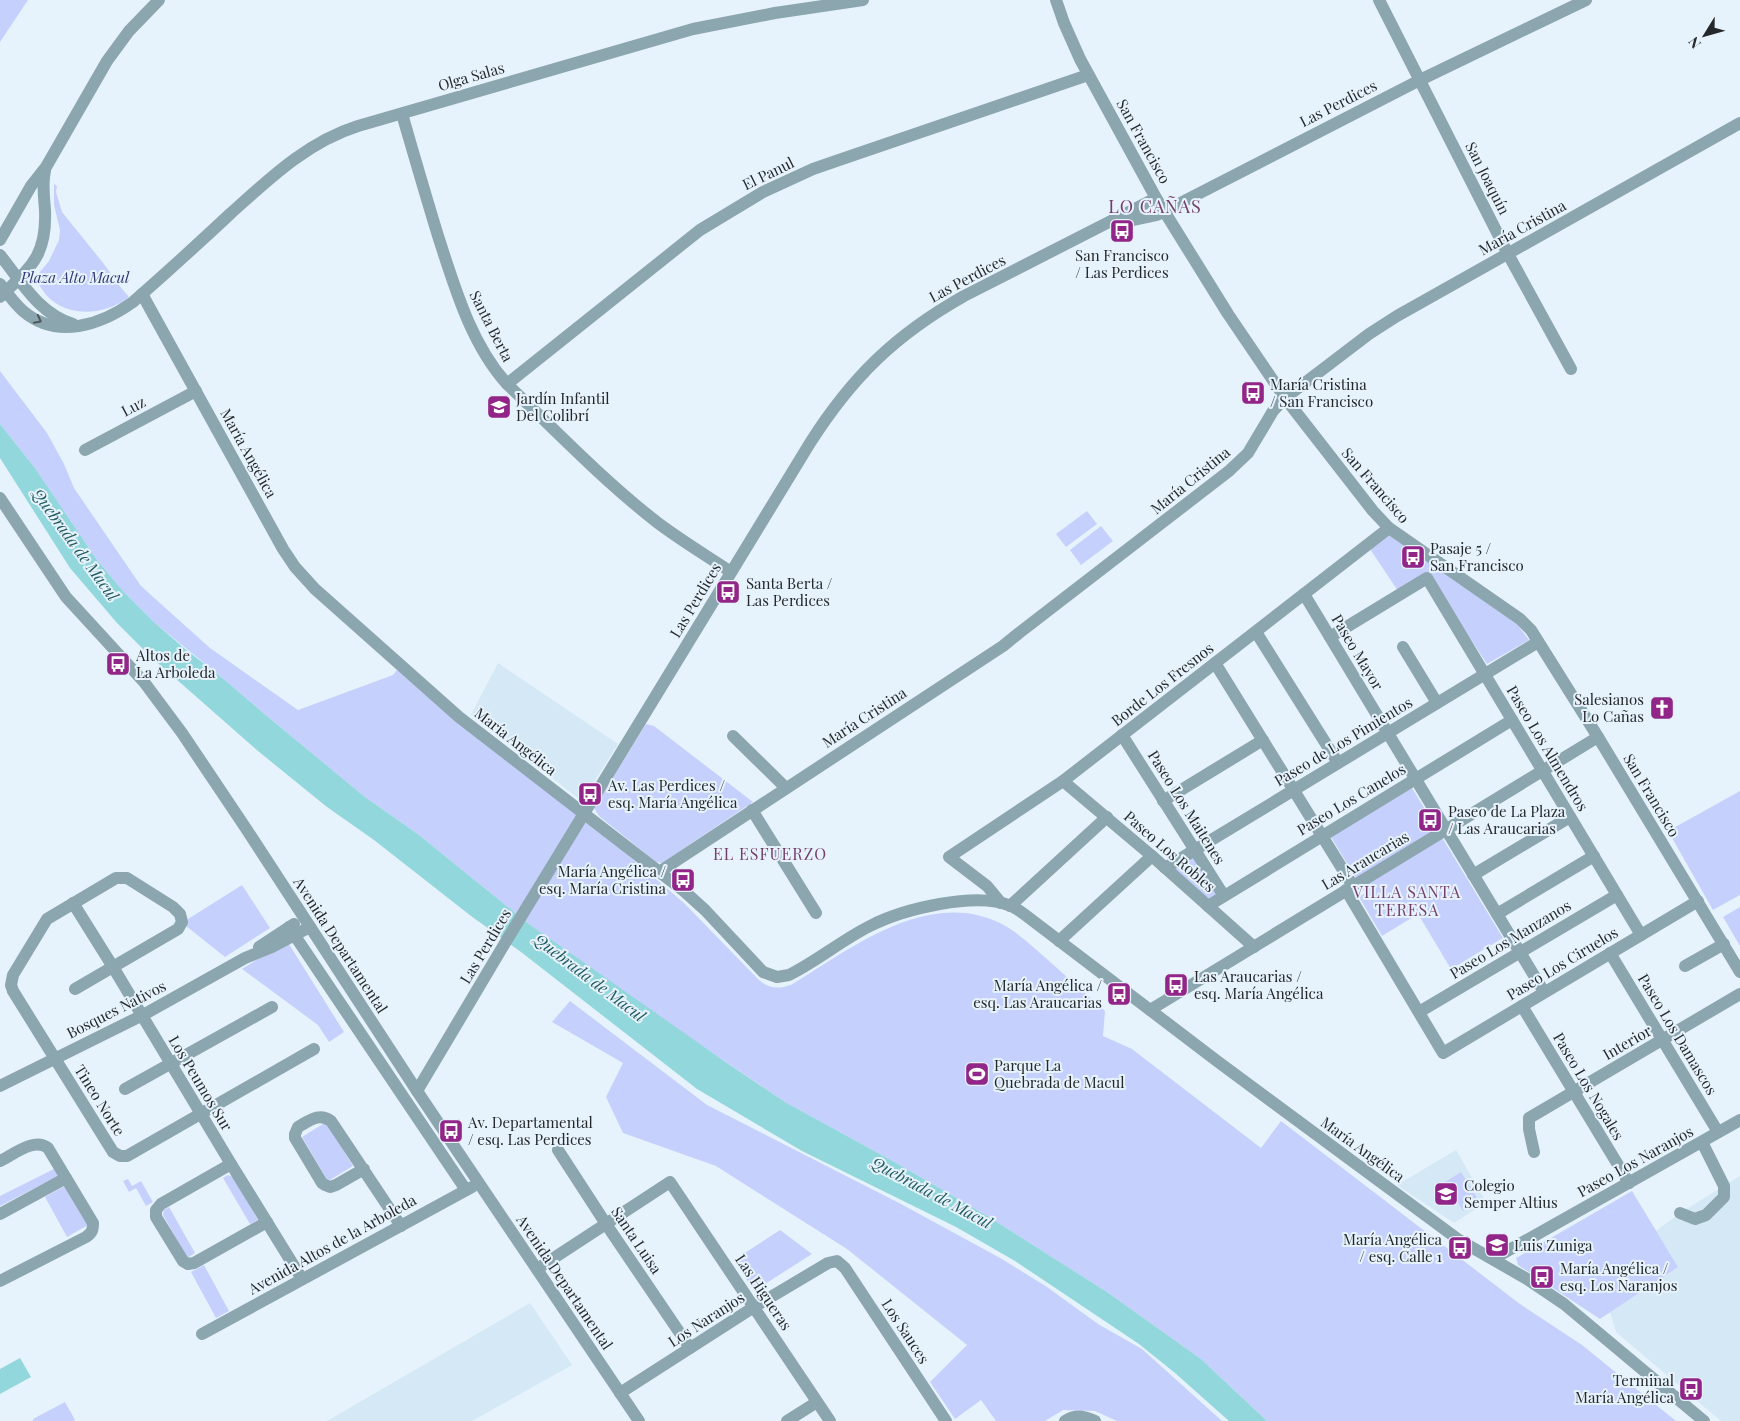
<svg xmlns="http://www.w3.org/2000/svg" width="1740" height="1421" font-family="'Playfair Display',serif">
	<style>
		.built { fill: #d4e8f5 }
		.green { fill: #c6d0fc }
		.water { fill: #92d7dc }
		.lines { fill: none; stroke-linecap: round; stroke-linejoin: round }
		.minor { stroke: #8ca6af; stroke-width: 12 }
		.oneway { stroke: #4e5a60 }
		.labels { text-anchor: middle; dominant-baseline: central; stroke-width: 4; stroke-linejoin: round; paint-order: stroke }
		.street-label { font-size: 15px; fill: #24282b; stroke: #e7f3fc }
		.poi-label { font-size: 15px; fill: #24282b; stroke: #e7f3fc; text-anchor: start }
		.park-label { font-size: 15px; font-style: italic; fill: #333974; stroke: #e7f3fc }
		.water-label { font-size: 16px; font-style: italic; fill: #205a5e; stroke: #e7f3fc }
		.neighbourhood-label { font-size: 16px; letter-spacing: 1px; fill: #733d6c; stroke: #e7f3fc }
		.quarter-label { font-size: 18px; letter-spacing: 1px; fill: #733d6c; stroke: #e7f3fc }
	</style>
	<rect width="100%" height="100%" fill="#e7f3fc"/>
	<!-- built -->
	<g class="built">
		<polygon points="498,663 618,744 582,801 471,715"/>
		<polygon points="1456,1150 1486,1202 1454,1223 1397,1185"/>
		<polygon points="1740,1176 1740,1421 1721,1421 1616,1332 1610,1312 1678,1267 1656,1231 1680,1213"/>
		<polygon points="530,1303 572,1365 472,1421 327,1421"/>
	</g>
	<!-- green -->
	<g class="green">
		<polygon points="0,0 28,0 0,42"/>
		<path d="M 54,184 L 57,186 L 56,192 L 62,212 L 104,264 L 118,284 L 129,297 C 106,315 68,319 46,295 C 42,290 39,284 35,278 L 49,261 L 59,240 L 60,230 L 54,205 Z"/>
		<path d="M 0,371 L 47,433 L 64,464 L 74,488 L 141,586 L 210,648 L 298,710 L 393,675 L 397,670 L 590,823 L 684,903 L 759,980 C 770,989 777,989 791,985 C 850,949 927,888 1000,923 C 1018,932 1033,947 1048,960 C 1067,977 1086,994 1105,1011 L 1103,1036 L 1132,1049 L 1261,1148 L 1281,1121 L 1520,1304 L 1582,1345 L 1676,1421 L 1267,1421 L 1201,1359 L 1107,1292 L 989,1217 L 898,1164 L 785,1102 L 643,1006 L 529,924 L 419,835 L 365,797 L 262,712 L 226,681 L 155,623 L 123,591 L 97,560 L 35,468 L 0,424 Z"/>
		<polygon points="1087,511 1097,524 1066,547 1056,534"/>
		<polygon points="1101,526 1113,541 1081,565 1070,550"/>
		<polygon points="1389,535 1517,624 1529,640 1487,664 1428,574 1398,591 1370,549"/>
		<polygon points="646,724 654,726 753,802 662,863 656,862 599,816 594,808"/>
		<polygon points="1412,788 1503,938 1451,969 1418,914 1382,936 1359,897 1365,893 1331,837"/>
		<polygon points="1740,791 1740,895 1713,910 1668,831"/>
		<polygon points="1194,854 1221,895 1209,902 1173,870"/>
		<polygon points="242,885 270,928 225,957 186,926 188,919"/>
		<polygon points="1740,907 1740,946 1723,917"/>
		<polygon points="287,941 344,1032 329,1042 318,1025 242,969"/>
		<polygon points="570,1001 707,1105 901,1204 1002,1259 1047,1287 1098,1324 1142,1349 1222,1421 1117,1421 1095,1411 1063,1410 1045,1421 996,1421 981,1400 955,1419 930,1382 967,1345 847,1249 716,1166 623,1133 606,1097 623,1063 552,1022"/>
		<polygon points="326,1122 353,1166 328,1181 302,1137"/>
		<polygon points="54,1169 58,1176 0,1206 0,1196"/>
		<polygon points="1461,1172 1479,1201 1463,1211 1445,1182"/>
		<polygon points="228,1175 233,1177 258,1220 250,1224 223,1178"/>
		<polygon points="128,1179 132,1186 141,1181 153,1202 146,1206 136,1188 129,1192 123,1181"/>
		<polygon points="66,1185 88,1225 67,1237 45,1197"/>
		<polygon points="1632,1191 1678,1267 1600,1319 1518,1265 1516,1258"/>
		<polygon points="169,1207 195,1253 187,1258 163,1215 164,1210"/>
		<polygon points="780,1230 812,1254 754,1291 734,1260"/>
		<polygon points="204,1265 229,1311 216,1318 191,1272"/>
		<polygon points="65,1402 75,1420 73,1421 33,1421 33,1419"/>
	</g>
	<!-- water -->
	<g class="water">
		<polygon points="0,424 35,468 97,560 123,591 155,623 184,648 226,681 262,712 365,797 419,835 529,924 727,1063 785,1102 898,1164 989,1217 1107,1292 1201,1359 1267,1421 1229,1421 1175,1373 1139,1344 1015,1261 956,1227 802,1151 697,1089 521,952 471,916 374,840 327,807 258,751 151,657 117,623 70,568 0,458"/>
		<polygon points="20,1358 31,1377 0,1394 0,1369"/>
	</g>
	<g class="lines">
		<!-- minor -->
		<g class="minor">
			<polyline points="1056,0 1064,23 1080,59 1156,198 1228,314 1285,398 1373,511 1389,528 1520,619 1531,630 1598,737 1740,972"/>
			<polyline points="1379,0 1508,254 1571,369"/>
			<path d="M 402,114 C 414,155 426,197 439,239 C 455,288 471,344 507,384 C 556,431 604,481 658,523 C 682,541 707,556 731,572"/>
			<polyline points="1115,224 1157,215 1420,80 1586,0"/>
			<polyline points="0,240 31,186 46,167 107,61 129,31 159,0"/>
			<path d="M 0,255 C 21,281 39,314 73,324"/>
			<path d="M 0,284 C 7,293 14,303 23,311 C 57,340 101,325 133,302 C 166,273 198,244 230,214 C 269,179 307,142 358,126 L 693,29 L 775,13 L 863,0"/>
			<path d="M 142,294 L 283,549 L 295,567 L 315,589 L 459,717 L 684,891 L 705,910 L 763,972 L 777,977 L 789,975 C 817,961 842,940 870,926 C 903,909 976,891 1011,906 C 1015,908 1020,911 1024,914 L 1217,1061 L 1459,1240 L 1527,1279 L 1564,1304 L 1704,1421"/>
			<path d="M 0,297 C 31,267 47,256 45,210 C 44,196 42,184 45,171"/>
			<polyline points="507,384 700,230 763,192 813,169 839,160 1088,75"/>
			<polyline points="85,450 196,391"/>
			<polyline points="0,498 66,597 144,682 182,733 245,827 417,1091 639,1421"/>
			<polyline points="1304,594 1544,992"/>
			<polyline points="1256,632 1338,763"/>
			<polyline points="1330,637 1427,578 1641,935"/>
			<polyline points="1403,647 1437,703"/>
			<polyline points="1215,663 1353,886"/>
			<polyline points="1122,735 1224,896"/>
			<polyline points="733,736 786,788"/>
			<polyline points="1063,781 1152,856 1254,947"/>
			<polyline points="1163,801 1263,740"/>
			<polyline points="752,810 816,913"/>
			<polyline points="1165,868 1538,642"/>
			<polyline points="659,872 1003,646 1019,633 1229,471 1248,453 1273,411 1285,398 1369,334 1397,316 1740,123"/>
			<polyline points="1473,875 1570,817"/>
			<polyline points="1346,890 1443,1053 1698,901"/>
			<polyline points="73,903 113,967 231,1164 302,1279"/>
			<polyline points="1001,903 987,886 949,857 1063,781 1389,528"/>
			<polyline points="1010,906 1107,817"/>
			<polyline points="1208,906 1512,720"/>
			<polyline points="1497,914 1594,856"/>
			<polyline points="289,927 466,1190"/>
			<polyline points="1059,941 1152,856"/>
			<polyline points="259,947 294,924"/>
			<polyline points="1610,953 1718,1132"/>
			<polyline points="1685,966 1724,944"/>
			<polyline points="75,989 178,929 182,922 180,914 173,907 127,878 116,878 47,919 13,975 11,985 13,991 113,1152 120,1156 127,1156 314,1049"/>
			<polyline points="1522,1006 1629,1183"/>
			<polyline points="1150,1010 1598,737"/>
			<polyline points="1419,1012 1617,895"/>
			<polyline points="0,1086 143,1015 245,958 272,947 310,927"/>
			<polyline points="125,1089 272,1007"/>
			<path d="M 417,1091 L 505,943 L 810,443 C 852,377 895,335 964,296 L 1156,198"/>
			<polyline points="558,1150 606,1224 690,1348"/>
			<polyline points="1534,1152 1529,1129 1529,1118 1740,994"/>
			<path d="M 0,1161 C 13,1155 34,1137 48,1148 L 93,1223 C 93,1230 92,1233 86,1237 L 0,1281"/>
			<polyline points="231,1164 161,1204 156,1210 156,1217 183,1261 188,1264 194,1263 267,1222"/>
			<path d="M 364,1169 L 336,1185 L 330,1187 L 325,1185 L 322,1183 L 295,1138 L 295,1134 L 298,1127 C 309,1121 319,1112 331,1121 L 401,1226"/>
			<polyline points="1680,1213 1695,1219 1706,1215 1724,1197 1724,1186 1702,1142"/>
			<polyline points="0,1214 66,1178"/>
			<polyline points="1493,1259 1740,1120"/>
			<polyline points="537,1269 670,1182 830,1421"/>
			<polyline points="202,1334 472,1187"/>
			<polyline points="620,1393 754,1307 828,1263 837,1261 845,1268 946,1421"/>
			<polyline points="787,1421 817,1402"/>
			<path d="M 1065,1421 C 1076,1414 1084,1416 1095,1421"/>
		</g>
	</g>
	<!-- one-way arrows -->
	<defs><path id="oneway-chevron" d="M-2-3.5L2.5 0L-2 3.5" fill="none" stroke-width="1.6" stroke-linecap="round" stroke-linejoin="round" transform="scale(1.25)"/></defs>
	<use class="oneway" href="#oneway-chevron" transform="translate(38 320) rotate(27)"/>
	<!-- icons -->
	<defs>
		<symbol id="bus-square" viewBox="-11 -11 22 22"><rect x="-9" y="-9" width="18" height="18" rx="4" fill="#912588" stroke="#e7f3fc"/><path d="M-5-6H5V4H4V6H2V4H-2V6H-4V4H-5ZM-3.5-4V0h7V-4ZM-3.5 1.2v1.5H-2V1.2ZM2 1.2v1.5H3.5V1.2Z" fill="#fff"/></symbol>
		<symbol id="school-square" viewBox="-11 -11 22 22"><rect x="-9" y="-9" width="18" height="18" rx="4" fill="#912588" stroke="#e7f3fc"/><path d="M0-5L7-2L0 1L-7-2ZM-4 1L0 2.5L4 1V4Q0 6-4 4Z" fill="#fff"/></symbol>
		<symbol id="church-square" viewBox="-11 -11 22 22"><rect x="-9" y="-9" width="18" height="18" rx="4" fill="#912588" stroke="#e7f3fc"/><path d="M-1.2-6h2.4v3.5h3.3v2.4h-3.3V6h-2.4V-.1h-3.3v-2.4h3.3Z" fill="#fff"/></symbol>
		<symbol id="stadium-square" viewBox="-11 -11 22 22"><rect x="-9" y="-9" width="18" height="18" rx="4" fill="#912588" stroke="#e7f3fc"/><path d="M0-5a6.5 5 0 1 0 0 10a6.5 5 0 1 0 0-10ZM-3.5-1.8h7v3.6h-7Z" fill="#fff"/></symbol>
	</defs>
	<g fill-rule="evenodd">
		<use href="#bus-square" x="1108" y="217" width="28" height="28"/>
		<use href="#bus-square" x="1239" y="379" width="28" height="28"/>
		<use href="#school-square" x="485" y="393" width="28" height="28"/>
		<use href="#bus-square" x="1399" y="543" width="28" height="28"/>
		<use href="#bus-square" x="714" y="578" width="28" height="28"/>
		<use href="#bus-square" x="104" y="650" width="28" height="28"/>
		<use href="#church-square" x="1648" y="694" width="28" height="28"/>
		<use href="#bus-square" x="576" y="780" width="28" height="28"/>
		<use href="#bus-square" x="1416" y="806" width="28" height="28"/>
		<use href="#bus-square" x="669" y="866" width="28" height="28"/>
		<use href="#bus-square" x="1162" y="971" width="28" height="28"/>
		<use href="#bus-square" x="1105" y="980" width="28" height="28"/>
		<use href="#stadium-square" x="963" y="1060" width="28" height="28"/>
		<use href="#bus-square" x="437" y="1117" width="28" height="28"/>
		<use href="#school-square" x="1432" y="1180" width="28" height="28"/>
		<use href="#school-square" x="1483" y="1231" width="28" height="28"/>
		<use href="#bus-square" x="1446" y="1234" width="28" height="28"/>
		<use href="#bus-square" x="1528" y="1263" width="28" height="28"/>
		<use href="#bus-square" x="1677" y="1375" width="28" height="28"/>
	</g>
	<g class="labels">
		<!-- street labels -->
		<g class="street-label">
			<text transform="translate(471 76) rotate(-16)">Olga Salas</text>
			<text transform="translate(1338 103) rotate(-27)">Las Perdices</text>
			<text transform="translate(1144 141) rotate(61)">San Francisco</text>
			<text transform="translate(768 173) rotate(-26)">El Panul</text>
			<text transform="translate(1488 178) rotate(63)">San Joaquín</text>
			<text transform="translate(1522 227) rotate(-29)">María Cristina</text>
			<text transform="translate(967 278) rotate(-28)">Las Perdices</text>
			<text transform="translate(492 326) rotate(63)">Santa Berta</text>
			<text transform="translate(133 406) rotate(-28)">Luz</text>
			<text transform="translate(249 453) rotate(61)">María Angélica</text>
			<text transform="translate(1190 480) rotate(-39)">María Cristina</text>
			<text transform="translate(1376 485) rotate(49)">San Francisco</text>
			<text transform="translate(695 600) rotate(-59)">Las Perdices</text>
			<text transform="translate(1358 652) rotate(59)">Paseo Mayor</text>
			<text transform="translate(1162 684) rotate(-38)">Borde Los Fresnos</text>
			<text transform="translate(864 717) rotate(-33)">María Cristina</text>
			<text transform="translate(516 741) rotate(38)">María Angélica</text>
			<text transform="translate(1343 741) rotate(-31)">Paseo de Los Pimientos</text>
			<text transform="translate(1548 748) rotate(59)">Paseo Los Almendros</text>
			<text transform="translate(1652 795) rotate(59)">San Francisco</text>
			<text transform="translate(1351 799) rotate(-31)">Paseo Los Canelos</text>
			<text transform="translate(1187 807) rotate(58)">Paseo Los Maitenes</text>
			<text transform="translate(1170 851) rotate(41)">Paseo Los Robles</text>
			<text transform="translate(1365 860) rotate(-31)">Las Araucarias</text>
			<text transform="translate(1510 939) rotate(-31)">Paseo Los Manzanos</text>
			<text transform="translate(341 945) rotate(57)">Avenida Departamental</text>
			<text transform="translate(485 946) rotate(-59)">Las Perdices</text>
			<text transform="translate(1562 963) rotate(-31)">Paseo Los Ciruelos</text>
			<text transform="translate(116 1009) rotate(-27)">Bosques Nativos</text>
			<text transform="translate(1678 1034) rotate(59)">Paseo Los Damascos</text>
			<text transform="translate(1627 1042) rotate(-30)">Interior</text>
			<text transform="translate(201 1083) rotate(59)">Los Peumos Sur</text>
			<text transform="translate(1589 1086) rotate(59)">Paseo Los Nogales</text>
			<text transform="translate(100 1100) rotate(58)">Tineo Norte</text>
			<text transform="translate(1363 1149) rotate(36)">María Angélica</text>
			<text transform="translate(1635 1161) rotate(-29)">Paseo Los Naranjos</text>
			<text transform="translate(637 1240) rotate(56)">Santa Luisa</text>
			<text transform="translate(332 1244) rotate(-29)">Avenida Altos de la Arboleda</text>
			<text transform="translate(565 1282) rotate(56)">Avenida Departamental</text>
			<text transform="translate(764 1292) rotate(56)">Las Higueras</text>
			<text transform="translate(706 1319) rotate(-33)">Los Naranjos</text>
			<text transform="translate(906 1331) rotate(57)">Los Sauces</text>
		</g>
		<!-- poi labels -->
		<g class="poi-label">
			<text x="1122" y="255" text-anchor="middle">San Francisco<tspan x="1122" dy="17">/ Las Perdices</tspan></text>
			<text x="1270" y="384">María Cristina<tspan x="1270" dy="17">/ San Francisco</tspan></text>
			<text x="516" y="398">Jardín Infantil<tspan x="516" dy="17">Del Colibrí</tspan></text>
			<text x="1430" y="548">Pasaje 5 /<tspan x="1430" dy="17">San Francisco</tspan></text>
			<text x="746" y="583">Santa Berta /<tspan x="746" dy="17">Las Perdices</tspan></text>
			<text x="136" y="655">Altos de<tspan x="136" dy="17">La Arboleda</tspan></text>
			<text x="1644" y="699" text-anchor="end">Salesianos<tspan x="1644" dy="17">Lo Cañas</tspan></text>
			<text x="608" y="785">Av. Las Perdices /<tspan x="608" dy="17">esq. María Angélica</tspan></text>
			<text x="1448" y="811">Paseo de La Plaza<tspan x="1448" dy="17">/ Las Araucarias</tspan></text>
			<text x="666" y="871" text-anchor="end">María Angélica /<tspan x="666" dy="17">esq. María Cristina</tspan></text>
			<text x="1194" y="976">Las Araucarias /<tspan x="1194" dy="17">esq. María Angélica</tspan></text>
			<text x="1102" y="985" text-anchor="end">María Angélica /<tspan x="1102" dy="17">esq. Las Araucarias</tspan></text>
			<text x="994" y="1065">Parque La<tspan x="994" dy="17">Quebrada de Macul</tspan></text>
			<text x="468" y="1122">Av. Departamental<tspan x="468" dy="17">/ esq. Las Perdices</tspan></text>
			<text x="1464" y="1185">Colegio<tspan x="1464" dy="17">Semper Altius</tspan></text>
			<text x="1442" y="1239" text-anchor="end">María Angélica<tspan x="1442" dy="17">/ esq. Calle 1</tspan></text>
			<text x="1514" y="1245">Luis Zuniga</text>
			<text x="1560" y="1268">María Angélica /<tspan x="1560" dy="17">esq. Los Naranjos</tspan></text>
			<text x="1674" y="1380" text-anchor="end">Terminal<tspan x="1674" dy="17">María Angélica</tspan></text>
		</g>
		<!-- park labels -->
		<g class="park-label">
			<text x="75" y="277">Plaza Alto Macul</text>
		</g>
		<!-- water labels -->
		<g class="water-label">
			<text transform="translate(76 544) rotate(54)">Quebrada de Macul</text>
			<text transform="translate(590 977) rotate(37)">Quebrada de Macul</text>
			<text transform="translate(932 1192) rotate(28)">Quebrada de Macul</text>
		</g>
		<!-- neighbourhood labels -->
		<g class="neighbourhood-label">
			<text x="770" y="853">EL ESFUERZO</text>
			<text x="1407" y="891">VILLA SANTA<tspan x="1407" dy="18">TERESA</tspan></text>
		</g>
		<!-- quarter labels -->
		<g class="quarter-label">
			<text x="1155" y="206">LO CAÑAS</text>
		</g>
	</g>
	<!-- north arrow -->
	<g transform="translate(1705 35) rotate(233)" stroke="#e7f3fc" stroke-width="4" paint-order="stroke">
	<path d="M0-4L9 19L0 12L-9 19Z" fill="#24282b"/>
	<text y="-8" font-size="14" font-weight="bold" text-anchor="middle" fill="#24282b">N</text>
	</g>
</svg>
